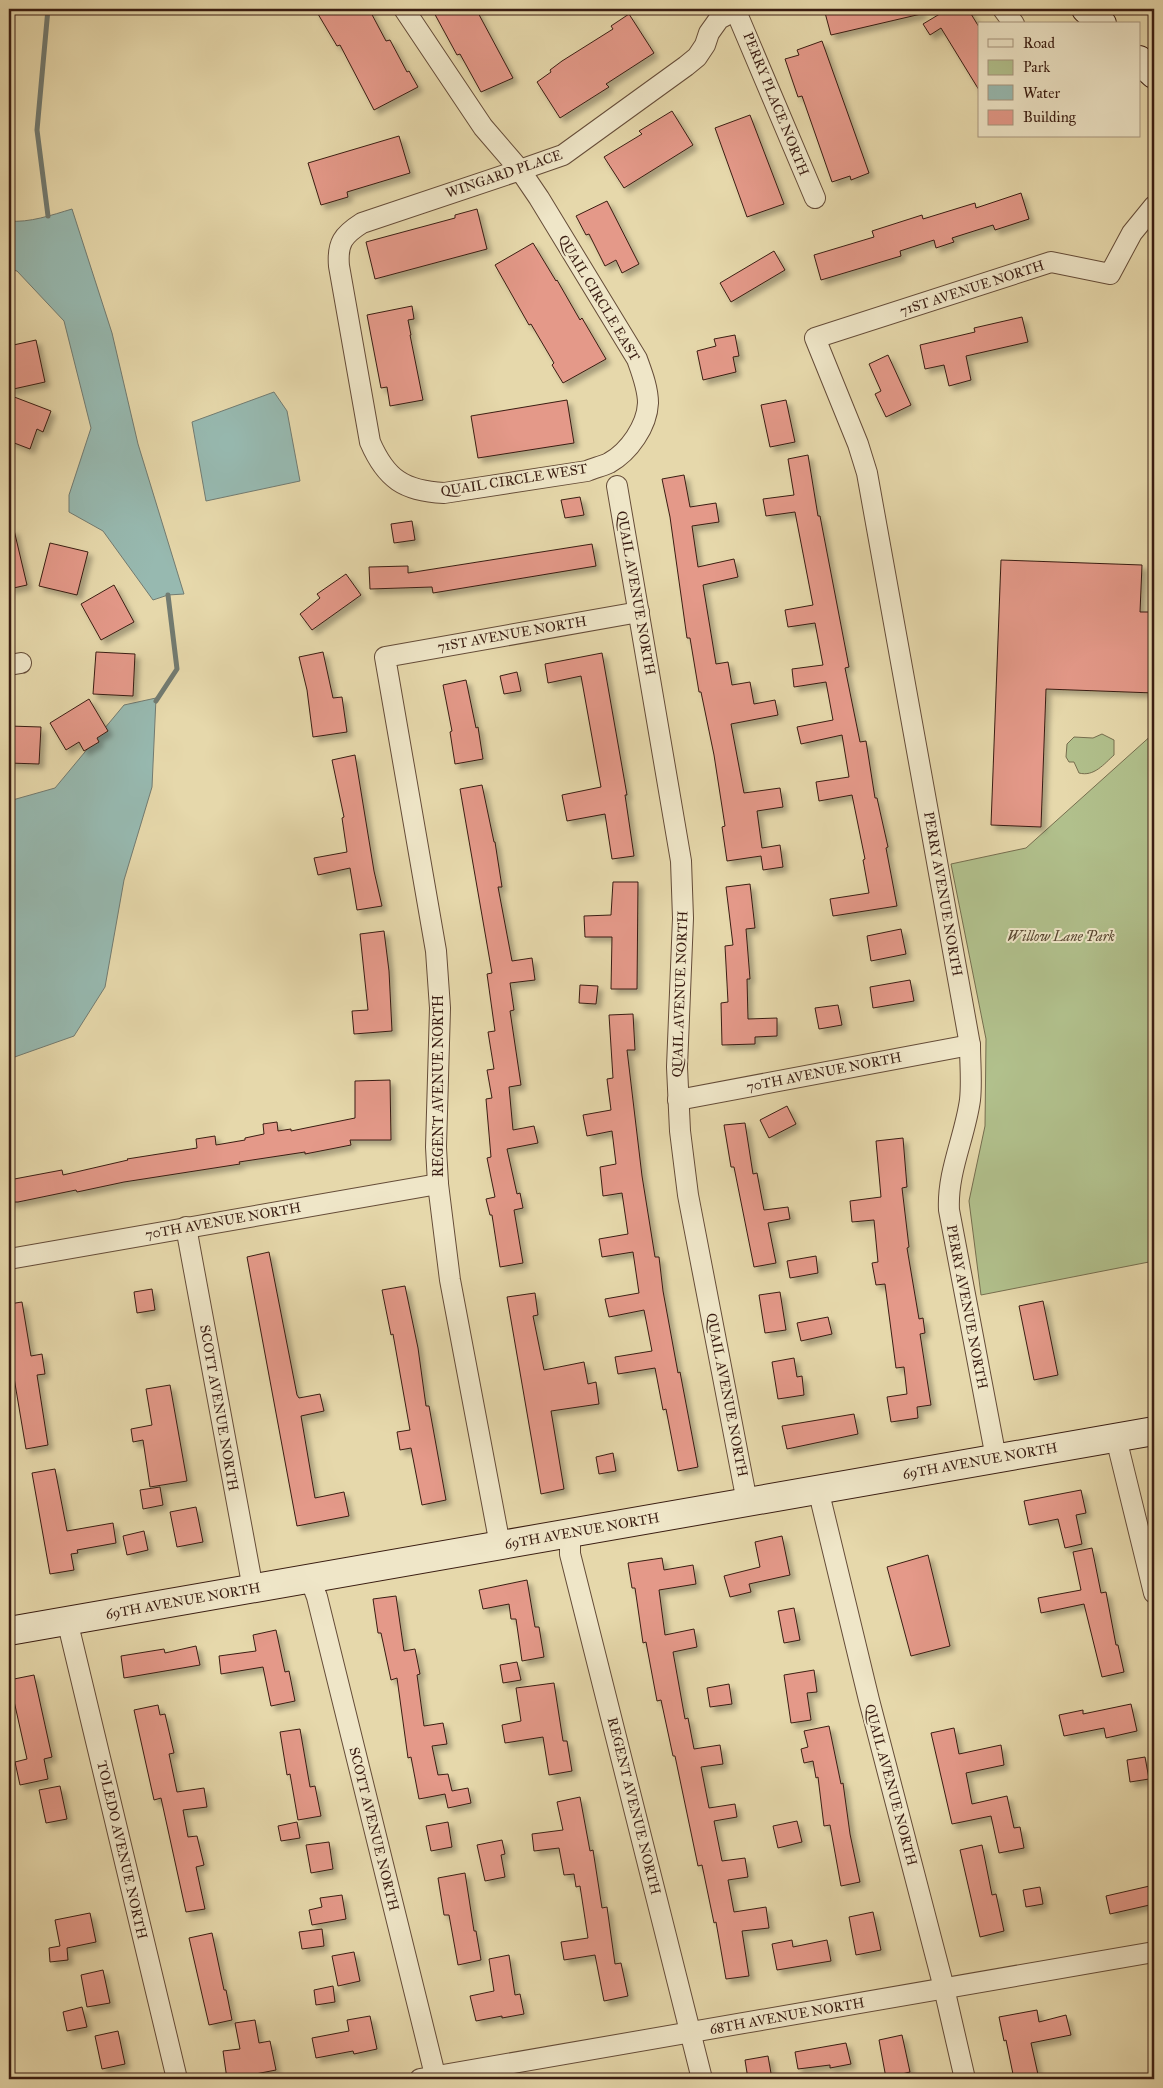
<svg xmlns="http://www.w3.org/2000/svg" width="1163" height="2088" font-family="'IM FELL Great Primer',serif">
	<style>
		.green { fill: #b1c08c; stroke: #766e4f }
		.water { fill: #97b9b0; stroke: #727b71 }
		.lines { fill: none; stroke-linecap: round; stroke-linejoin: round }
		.stream { stroke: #727b71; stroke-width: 5 }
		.building { fill: #e49989; stroke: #3a1d12; filter: url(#shadow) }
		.street-casing { stroke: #654c38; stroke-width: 22 }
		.secondary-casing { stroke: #3a1d12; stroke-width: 30 }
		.street { stroke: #efe6c8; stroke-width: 20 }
		.secondary { stroke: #efe6c8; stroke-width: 28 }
		.labels { text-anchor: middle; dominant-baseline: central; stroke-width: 4; stroke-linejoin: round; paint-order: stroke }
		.street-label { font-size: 14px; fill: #3a1d12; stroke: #efe6c8 }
		.park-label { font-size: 14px; font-style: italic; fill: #584630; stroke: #efe6c8 }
	</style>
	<defs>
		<filter id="shadow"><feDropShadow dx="4.5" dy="4.5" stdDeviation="2.5" flood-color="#0004"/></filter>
	</defs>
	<rect width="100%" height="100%" fill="#e6d8ab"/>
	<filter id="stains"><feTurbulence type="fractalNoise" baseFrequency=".004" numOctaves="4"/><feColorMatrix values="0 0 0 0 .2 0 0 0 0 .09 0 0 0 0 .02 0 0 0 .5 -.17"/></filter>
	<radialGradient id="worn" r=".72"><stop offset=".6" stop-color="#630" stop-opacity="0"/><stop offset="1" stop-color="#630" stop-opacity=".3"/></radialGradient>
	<!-- green -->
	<g class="green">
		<polygon points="1154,733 1154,1261 981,1295 969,1201 985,1126 986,1039 951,864 1026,848"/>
		<path d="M 1102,734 L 1114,740 L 1114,755 C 1104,764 1094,777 1079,773 L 1074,762 L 1069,762 L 1066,757 L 1067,744 L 1074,737 L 1093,738 Z"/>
	</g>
	<!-- water -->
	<g class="water">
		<path d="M 72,209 L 112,333 L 138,444 L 184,594 L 168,595 L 153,600 L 103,531 L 69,512 L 69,495 L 91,428 L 64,321 L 17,271 L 9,269 L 9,221 C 29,223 52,215 72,209 Z"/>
		<polygon points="274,392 287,411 300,481 206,501 192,422"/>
		<polygon points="156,698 152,787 124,880 105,987 74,1036 9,1059 9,960 14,940 9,912 9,801 55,788 124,705"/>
	</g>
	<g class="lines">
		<!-- stream -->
		<g class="stream">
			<polyline points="48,216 37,130 48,9"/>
			<polyline points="156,701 177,669 168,595"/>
		</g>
	</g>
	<!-- building -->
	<g class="building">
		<polygon points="315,9 369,9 386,41 390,40 407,72 409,71 418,87 374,110 340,45 337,46"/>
		<polygon points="432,9 476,9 513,78 481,92 460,54 457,55"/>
		<polygon points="824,9 921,9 921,14 831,35"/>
		<polygon points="948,9 968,9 979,27 979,90 941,28 930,35 923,24"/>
		<polygon points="629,14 654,53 606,84 609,87 560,118 537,82 551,72 550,70 562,61 613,29 611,26"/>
		<polygon points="822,41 869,173 851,180 850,176 832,182 802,96 798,97 785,59 799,55 797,50"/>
		<polygon points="672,111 693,145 624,188 604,157 642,134 639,131"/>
		<polygon points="750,115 784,204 747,217 715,128"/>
		<polygon points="399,136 410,173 347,192 348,197 321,205 308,163"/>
		<polygon points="1021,193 1029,219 995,230 993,225 952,238 954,242 936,248 934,240 900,251 901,256 821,280 814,255 874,237 872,231 922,215 923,219 975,203 976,208"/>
		<polygon points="607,201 639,264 622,273 616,260 605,266 589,234 586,235 576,216"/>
		<polygon points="477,209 487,249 375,279 366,242 455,218 455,215"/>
		<polygon points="533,243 556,281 557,280 580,320 582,318 606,359 563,383 552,365 554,363 531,324 529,325 495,265"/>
		<polygon points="774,251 785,270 731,302 720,283"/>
		<polygon points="412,306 414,319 408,320 411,335 410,335 423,400 390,406 387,387 381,388 367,315"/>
		<polygon points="1022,317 1028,342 966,356 971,380 949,386 944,365 925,369 920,345 975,332 974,328"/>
		<polygon points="735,335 739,356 733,357 736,372 703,380 697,351 716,346 714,339"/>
		<polygon points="36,340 45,382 9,390 9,346"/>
		<polygon points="888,355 911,405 886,417 875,394 881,391 869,364"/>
		<polygon points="9,395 51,411 43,432 37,429 30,449 9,441"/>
		<polygon points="567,400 574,443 478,458 471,416"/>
		<polygon points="786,400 795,442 770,447 761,405"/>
		<polygon points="808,455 818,516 820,516 849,667 845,668 860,742 866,741 875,798 877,798 888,847 886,848 897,906 833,916 830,899 869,893 863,860 865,859 852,795 819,801 816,782 849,777 842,735 801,744 797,727 833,720 826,682 794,687 792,669 823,665 815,623 788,627 785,610 813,605 795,512 766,516 763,499 794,495 788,459"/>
		<polygon points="684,475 690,507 716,503 719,522 692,526 698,567 734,559 738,577 703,585 716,664 728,662 732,685 750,682 754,704 775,700 778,715 731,724 744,793 780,788 783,807 757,811 762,848 780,845 783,867 763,870 761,856 727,861 722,827 725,826 714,755 701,692 699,692 690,638 687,638 670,517 662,479"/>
		<polygon points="580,497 584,515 565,518 561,500"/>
		<polygon points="412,521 415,540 394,543 391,524"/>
		<polygon points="9,530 14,530 27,585 9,589"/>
		<polygon points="50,543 88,552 77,595 39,586"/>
		<polygon points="592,544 596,566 433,593 432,587 370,589 369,567 408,566 408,573"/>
		<polygon points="1001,560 1142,565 1140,612 1154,612 1154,693 1046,689 1041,827 991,825"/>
		<polygon points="346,574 361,595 312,630 300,614 320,598 317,594"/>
		<polygon points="114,585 134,622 101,640 81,604"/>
		<polygon points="96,652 135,654 133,696 93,694"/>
		<polygon points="323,652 333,698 342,697 347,732 313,737 307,690 299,657"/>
		<polygon points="602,653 627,795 625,795 634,856 612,859 605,814 567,821 562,795 601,787 581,676 548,683 545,664"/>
		<polygon points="517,672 521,691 504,694 500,676"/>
		<polygon points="466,680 476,728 478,727 483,759 455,764 450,732 452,731 443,685"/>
		<polygon points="89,699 108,731 97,738 99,742 84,751 79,742 66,750 50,723"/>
		<polygon points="9,726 41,727 39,764 9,763"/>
		<polygon points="355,755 374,871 382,906 357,910 350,868 318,875 314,858 347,852 342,818 344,817 332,760"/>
		<polygon points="482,785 494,842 495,842 502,887 498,887 512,961 532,958 535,980 510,983 514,1010 510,1011 521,1085 509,1087 513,1130 534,1126 538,1143 507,1149 517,1194 520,1193 523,1208 514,1210 523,1263 500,1267 492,1215 490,1215 486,1199 495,1197 487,1158 491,1157 486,1099 492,1098 487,1070 494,1069 488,1032 495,1031 487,974 492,973 460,789"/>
		<polygon points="613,882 638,882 637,989 611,989 612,937 585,937 584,916 611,915"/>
		<polygon points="750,884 755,928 746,929 750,979 747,979 748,1019 777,1018 777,1036 755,1037 755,1044 722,1045 721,1003 728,1002 725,946 733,945 726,887"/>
		<polygon points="901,929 906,954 871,961 867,936"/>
		<polygon points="384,931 389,971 392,1031 354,1034 352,1011 368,1010 360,934"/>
		<polygon points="910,980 914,1001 873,1008 870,987"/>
		<polygon points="580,985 598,986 596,1004 579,1003"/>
		<polygon points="838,1005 842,1025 819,1029 815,1008"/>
		<polygon points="633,1014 635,1050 627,1050 642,1176 655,1257 659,1257 663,1291 678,1373 680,1372 698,1467 678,1471 666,1409 663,1410 655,1368 618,1374 615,1357 652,1351 644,1310 609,1317 605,1299 639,1293 633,1252 602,1257 599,1239 628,1234 622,1193 603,1196 600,1167 616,1164 612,1131 587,1136 583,1115 611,1110 607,1079 613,1078 609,1015"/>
		<polygon points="390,1080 391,1140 350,1140 351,1145 305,1154 305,1152 239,1162 240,1164 124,1182 77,1192 76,1190 18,1202 9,1202 9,1180 62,1170 63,1175 128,1160 127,1159 197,1148 196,1139 215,1136 216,1145 245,1140 245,1138 264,1134 263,1124 277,1122 278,1131 291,1129 291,1131 355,1118 355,1081"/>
		<polygon points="787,1106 796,1124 769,1138 760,1120"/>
		<polygon points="745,1123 753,1174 757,1173 764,1210 788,1207 790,1219 768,1223 776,1263 754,1267 734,1167 731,1167 724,1125"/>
		<polygon points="903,1138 907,1187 902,1188 909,1247 907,1248 919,1319 923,1318 925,1333 920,1334 931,1405 917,1407 918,1418 891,1422 887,1397 907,1394 904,1367 896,1368 885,1284 876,1285 872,1263 878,1262 874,1220 852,1222 850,1201 881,1197 876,1141"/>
		<polygon points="269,1252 297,1395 299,1398 320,1394 324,1411 301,1416 315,1498 344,1492 349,1516 297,1526 247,1257"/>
		<polygon points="816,1256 818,1273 790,1278 787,1261"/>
		<polygon points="405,1286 418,1348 426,1406 429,1406 446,1500 422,1505 411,1448 400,1450 397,1432 410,1430 393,1334 391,1335 382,1290"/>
		<polygon points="152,1289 155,1310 137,1313 134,1292"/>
		<polygon points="780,1292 786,1330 765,1333 759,1295"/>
		<polygon points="535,1293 538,1315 533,1316 544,1370 584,1362 588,1384 596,1382 599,1404 551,1411 564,1489 541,1494 507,1297"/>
		<polygon points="1043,1301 1058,1375 1034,1380 1019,1306"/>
		<polygon points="22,1302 31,1356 42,1354 45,1374 37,1375 48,1445 26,1449 9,1348 9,1304"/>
		<polygon points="828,1317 832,1334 801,1341 797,1323"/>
		<polygon points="794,1358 797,1377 802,1376 804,1395 778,1399 772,1362"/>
		<polygon points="170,1385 187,1481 150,1487 143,1440 133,1442 131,1429 152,1425 146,1389"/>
		<polygon points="854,1414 858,1434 787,1449 782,1426"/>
		<polygon points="613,1453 616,1471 599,1474 596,1457"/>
		<polygon points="55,1469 67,1531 113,1523 116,1543 77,1550 78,1553 71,1554 74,1570 50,1574 32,1473"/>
		<polygon points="160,1487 163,1505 143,1509 140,1490"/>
		<polygon points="1081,1490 1086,1513 1076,1515 1082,1544 1065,1548 1058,1519 1029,1525 1024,1501"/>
		<polygon points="196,1507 203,1542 177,1547 170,1512"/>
		<polygon points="144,1531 148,1550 127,1555 123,1536"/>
		<polygon points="782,1536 790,1575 749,1584 751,1592 730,1597 724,1576 760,1567 755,1542"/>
		<polygon points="1092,1548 1101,1593 1106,1592 1116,1645 1118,1645 1124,1672 1102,1677 1084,1604 1041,1613 1038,1598 1081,1590 1073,1552"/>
		<polygon points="928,1555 950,1646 911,1656 887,1567"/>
		<polygon points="662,1558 664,1570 693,1565 696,1584 659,1590 665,1635 694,1629 697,1647 673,1652 685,1719 688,1718 694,1749 720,1745 723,1764 701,1767 709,1808 735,1804 737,1817 714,1821 722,1861 745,1858 748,1877 728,1880 734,1912 766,1907 769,1928 742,1931 749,1976 726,1979 716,1922 714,1923 702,1865 698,1866 675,1756 673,1756 661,1700 657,1701 646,1642 643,1643 635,1588 632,1588 628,1563"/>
		<polygon points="527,1580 535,1627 539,1627 544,1657 522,1661 516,1619 511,1619 509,1604 483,1609 479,1590"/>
		<polygon points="396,1596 404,1651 415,1649 420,1674 417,1675 424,1726 443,1723 447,1744 432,1746 438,1775 448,1774 452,1791 468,1788 471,1803 448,1808 445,1794 419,1799 411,1757 408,1758 397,1678 391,1680 381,1633 378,1633 373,1599"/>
		<polygon points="794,1608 800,1640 784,1643 778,1611"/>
		<polygon points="276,1630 285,1672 289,1671 295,1701 271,1706 263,1667 221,1674 219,1656 256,1651 253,1635"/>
		<polygon points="196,1646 200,1665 124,1678 121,1656 164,1649 165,1653"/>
		<polygon points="517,1662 521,1680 503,1683 500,1665"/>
		<polygon points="814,1670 817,1692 807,1693 811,1720 791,1723 784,1675"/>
		<polygon points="34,1675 52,1757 44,1759 48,1779 20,1785 15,1762 27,1759 14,1701 9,1702 9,1680"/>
		<polygon points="554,1683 563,1741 567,1741 572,1771 549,1775 543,1737 505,1743 502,1725 521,1721 516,1688"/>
		<polygon points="729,1684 732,1704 710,1707 707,1688"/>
		<polygon points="1131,1704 1137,1731 1106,1738 1104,1728 1064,1736 1059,1715 1083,1710 1083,1714"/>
		<polygon points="158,1705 160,1715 165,1714 174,1753 169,1754 177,1792 204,1788 207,1807 183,1810 188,1837 197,1836 204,1865 196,1867 205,1909 186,1912 161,1798 154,1800 134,1710"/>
		<polygon points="829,1726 841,1784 843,1783 850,1834 860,1882 841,1886 830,1825 824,1826 818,1777 816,1778 813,1761 804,1763 801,1749 808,1747 804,1731"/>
		<polygon points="954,1728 959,1754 1001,1745 1004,1765 966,1773 972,1804 1007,1796 1014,1828 1020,1827 1024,1848 999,1853 991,1816 952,1824 931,1733"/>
		<polygon points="300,1729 310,1787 315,1786 321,1816 298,1820 290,1774 287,1775 280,1732"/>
		<polygon points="1145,1757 1149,1779 1130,1782 1127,1760"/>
		<polygon points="60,1786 67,1819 46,1823 39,1790"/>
		<polygon points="580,1797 590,1851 593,1850 602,1908 607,1907 615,1964 621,1963 628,1996 604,2001 595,1955 564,1960 561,1942 588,1938 580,1886 576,1887 574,1874 564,1875 559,1848 534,1851 532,1834 563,1830 557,1802"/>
		<polygon points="797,1821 802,1842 778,1848 773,1826"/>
		<polygon points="297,1822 300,1838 281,1841 278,1826"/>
		<polygon points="448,1822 452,1847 431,1851 426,1826"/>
		<polygon points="502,1840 505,1854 501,1855 505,1877 485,1881 477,1845"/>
		<polygon points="329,1842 333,1869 311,1873 306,1845"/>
		<polygon points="982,1845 992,1895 996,1894 1004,1931 980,1937 960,1850"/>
		<polygon points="465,1873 474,1931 476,1931 481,1960 458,1965 449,1915 444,1915 438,1878"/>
		<polygon points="1154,1885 1154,1904 1110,1914 1106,1896"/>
		<polygon points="1040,1887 1043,1904 1026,1907 1023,1890"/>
		<polygon points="342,1895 346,1919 312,1925 309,1910 322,1907 320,1898"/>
		<polygon points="873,1912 881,1950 856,1955 849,1917"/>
		<polygon points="90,1913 96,1942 67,1948 68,1960 50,1962 49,1948 60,1946 55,1920"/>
		<polygon points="322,1929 324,1946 302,1949 299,1932"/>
		<polygon points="212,1933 224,1990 226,1990 232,2020 209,2025 189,1938"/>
		<polygon points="792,1940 793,1947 827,1940 831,1961 777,1970 772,1944"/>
		<polygon points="354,1952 360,1981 338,1986 332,1956"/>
		<polygon points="509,1955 515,1995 520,1994 524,2014 502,2018 502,2016 476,2021 470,1996 494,1991 489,1959"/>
		<polygon points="103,1970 110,2003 87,2007 81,1975"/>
		<polygon points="333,1986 335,2002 316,2005 314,1990"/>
		<polygon points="82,2007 87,2027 67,2031 63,2012"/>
		<polygon points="1037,2010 1039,2022 1066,2015 1071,2035 1031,2043 1039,2079 1014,2079 1006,2040 1004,2041 999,2017"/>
		<polygon points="370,2016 377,2049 354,2054 353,2051 316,2058 312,2038 349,2031 347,2020"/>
		<polygon points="255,2020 259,2043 270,2041 276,2070 245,2076 246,2079 227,2079 223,2051 240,2049 235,2023"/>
		<polygon points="118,2031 125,2064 102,2069 95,2036"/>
		<polygon points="902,2035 910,2072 886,2078 879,2040"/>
		<polygon points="846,2043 851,2064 830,2068 830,2065 798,2069 795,2052"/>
		<polygon points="768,2056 772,2079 748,2079 745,2060"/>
	</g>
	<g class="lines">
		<defs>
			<g id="street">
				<path d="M 404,9 L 483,127 L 520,170 L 539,198 L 637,359 C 642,373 648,388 648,403 C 647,426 629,452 609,463 C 603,466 594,468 587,471 L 444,493 C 404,491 386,479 370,442 L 339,266 C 337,243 343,235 362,223 L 520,170 L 563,155 L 686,66 L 697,57 L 705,45 L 709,33 L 719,19 L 738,9"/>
				<polyline points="735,9 815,198"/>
				<polyline points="1003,9 1014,24"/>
				<polyline points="617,486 681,861 683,918 677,1067 680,1131 688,1195 747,1502"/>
				<polyline points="9,665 21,663"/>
				<polyline points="678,1100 970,1045"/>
				<polyline points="186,1227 253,1589"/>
				<polyline points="9,1259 438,1184"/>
				<polyline points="1116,1438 1154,1593"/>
				<path d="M 996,1458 L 949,1210 C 947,1172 965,1137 970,1100 C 972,1082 970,1063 970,1045 L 867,473 L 858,444 L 815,338 L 1051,262 L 1110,274 L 1132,233 L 1154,206"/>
				<polyline points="818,1489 869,1700 944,1988 965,2079"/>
				<polyline points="570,1533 570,1554 702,2079"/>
				<polyline points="500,1545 450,1280 438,1184 436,1147 440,1008 436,951 385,657 639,612"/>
				<polyline points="310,1579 317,1597 436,2079"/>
				<polyline points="67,1620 177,2079"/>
				<polyline points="420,2079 1154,1952"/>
			</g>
			<g id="secondary">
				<polyline points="1086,9 1102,24"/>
				<polyline points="1139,60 1154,74"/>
				<polyline points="9,1631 1154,1431"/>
			</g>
		</defs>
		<!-- street casing -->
		<use href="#street" class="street-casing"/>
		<!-- secondary casing -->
		<use href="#secondary" class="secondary-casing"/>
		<!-- street -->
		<use href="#street" class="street"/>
		<!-- secondary -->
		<use href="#secondary" class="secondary"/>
	</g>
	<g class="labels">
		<!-- street labels -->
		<g class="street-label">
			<text transform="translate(776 104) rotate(68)">PERRY PLACE NORTH</text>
			<text transform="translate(504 174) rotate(-19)">WINGARD PLACE</text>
			<text transform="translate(972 288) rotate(-18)">71ST AVENUE NORTH</text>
			<text transform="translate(599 298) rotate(59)">QUAIL CIRCLE EAST</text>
			<text transform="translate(514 480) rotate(-9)">QUAIL CIRCLE WEST</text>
			<text transform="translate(636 593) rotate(80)">QUAIL AVENUE NORTH</text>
			<text transform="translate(512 634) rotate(-10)">71ST AVENUE NORTH</text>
			<text transform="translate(943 894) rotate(80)">PERRY AVENUE NORTH</text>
			<text transform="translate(680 994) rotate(-88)">QUAIL AVENUE NORTH</text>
			<text transform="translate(824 1072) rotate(-11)">70TH AVENUE NORTH</text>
			<text transform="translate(438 1086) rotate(-90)">REGENT AVENUE NORTH</text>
			<text transform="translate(223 1221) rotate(-10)">70TH AVENUE NORTH</text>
			<text transform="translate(967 1307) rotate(79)">PERRY AVENUE NORTH</text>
			<text transform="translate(727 1395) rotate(79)">QUAIL AVENUE NORTH</text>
			<text transform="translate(219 1408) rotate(80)">SCOTT AVENUE NORTH</text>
			<text transform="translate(980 1461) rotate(-10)">69TH AVENUE NORTH</text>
			<text transform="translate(582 1531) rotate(-10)">69TH AVENUE NORTH</text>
			<text transform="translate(183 1601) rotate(-10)">69TH AVENUE NORTH</text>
			<text transform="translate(891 1785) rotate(75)">QUAIL AVENUE NORTH</text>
			<text transform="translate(634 1806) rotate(76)">REGENT AVENUE NORTH</text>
			<text transform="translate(374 1829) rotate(76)">SCOTT AVENUE NORTH</text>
			<text transform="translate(122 1850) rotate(77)">TOLEDO AVENUE NORTH</text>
			<text transform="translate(787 2016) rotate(-10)">68TH AVENUE NORTH</text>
		</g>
		<!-- park labels -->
		<g class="park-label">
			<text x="1061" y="936">Willow Lane Park</text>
		</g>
	</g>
	<!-- margin -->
	<rect width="1163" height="2088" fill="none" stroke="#e6d8ab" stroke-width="30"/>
	<rect x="10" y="10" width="1143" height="2068" fill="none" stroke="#3a1d12" stroke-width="2.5"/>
	<rect x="15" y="15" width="1133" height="2058" fill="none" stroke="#3a1d12"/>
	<!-- legend -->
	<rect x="978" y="22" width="162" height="115" fill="#efe6c8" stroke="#a7967f"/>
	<rect x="988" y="39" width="25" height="8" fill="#efe6c8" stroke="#a7967f"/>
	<text x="1023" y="48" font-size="15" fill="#3a1d12">Road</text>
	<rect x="988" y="60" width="25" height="15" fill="#b1c08c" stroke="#a7967f"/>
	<text x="1023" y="72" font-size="15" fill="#3a1d12">Park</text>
	<rect x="988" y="85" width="25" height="15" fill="#97b9b0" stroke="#a7967f"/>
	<text x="1023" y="98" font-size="15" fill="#3a1d12">Water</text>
	<rect x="988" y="110" width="25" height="15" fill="#e49989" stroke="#a7967f"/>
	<text x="1023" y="122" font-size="15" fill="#3a1d12">Building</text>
	<rect width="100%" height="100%" filter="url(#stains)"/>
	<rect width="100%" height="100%" fill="url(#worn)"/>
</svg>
